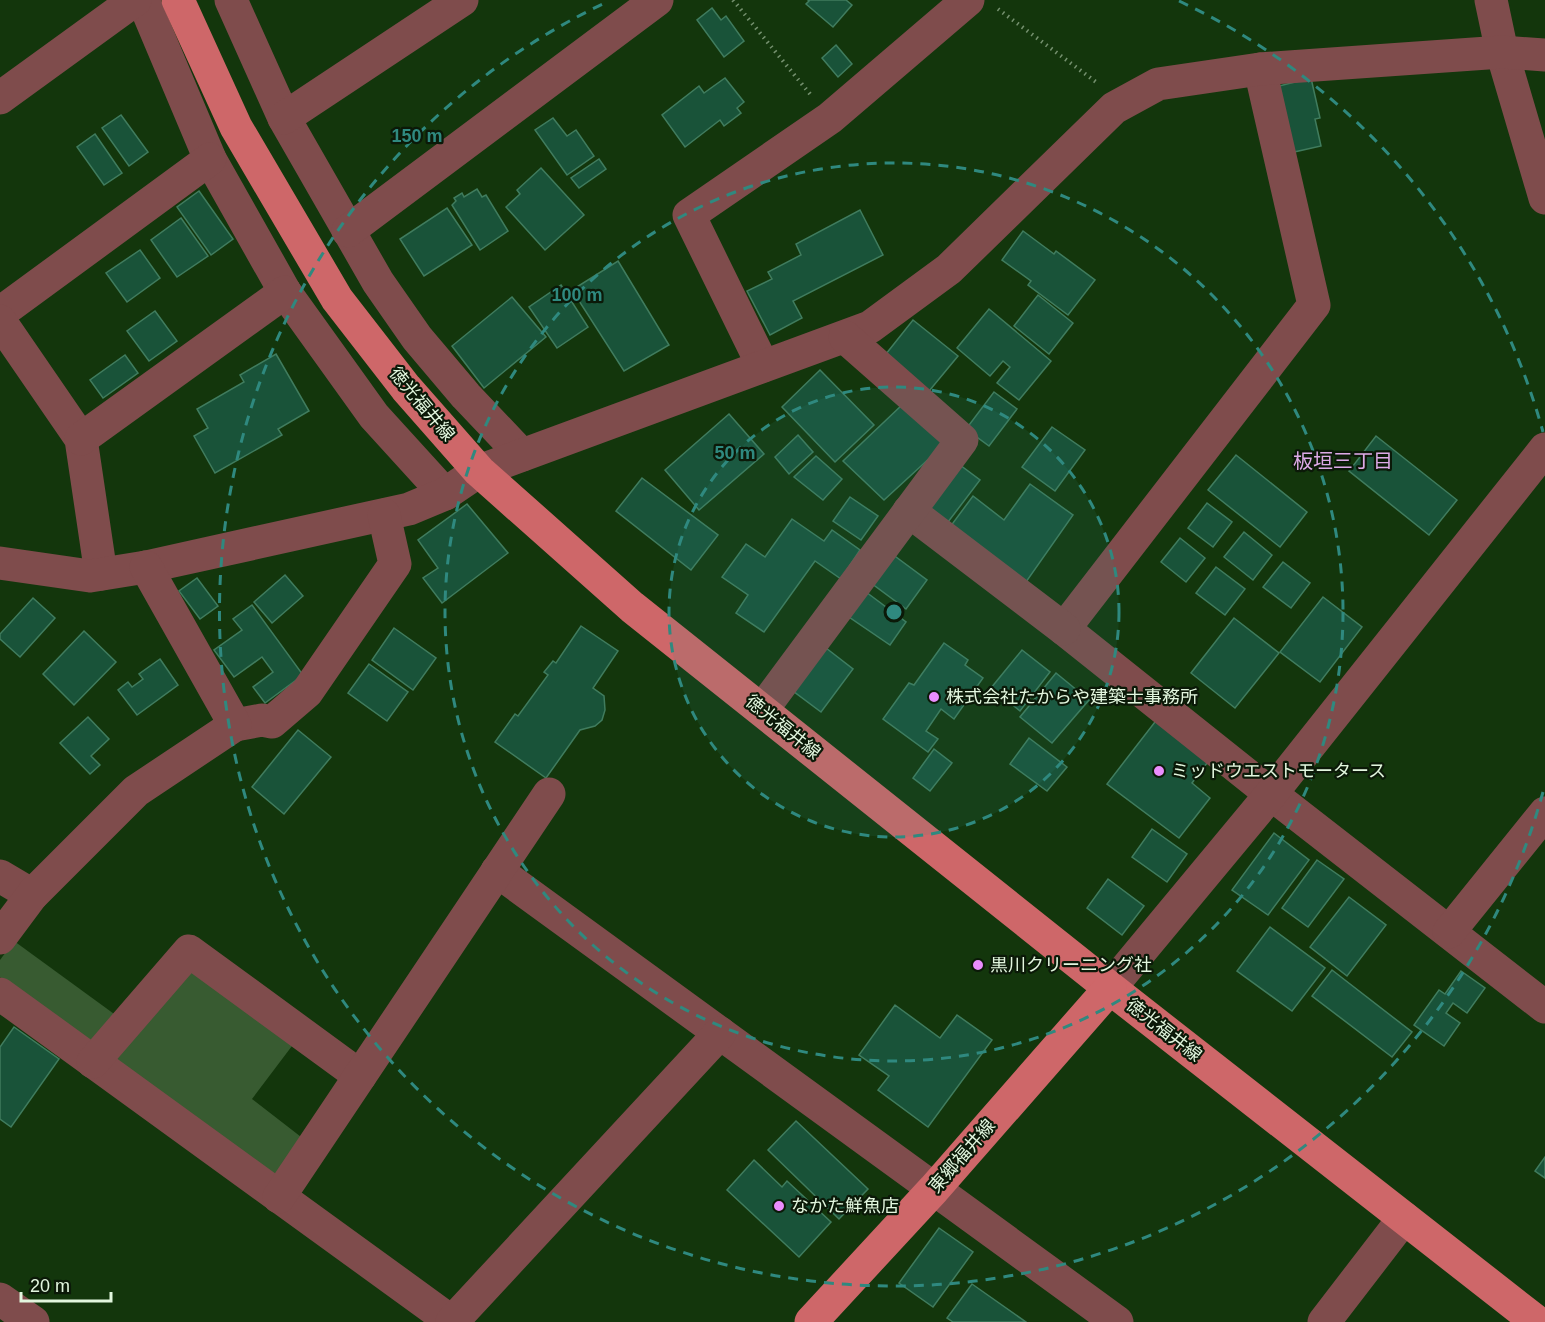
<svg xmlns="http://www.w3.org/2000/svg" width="1545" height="1322" font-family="Arial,'Noto Sans JP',sans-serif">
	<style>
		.green { fill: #385b31 }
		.building { fill: #195339; stroke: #407c5e; stroke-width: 1.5 }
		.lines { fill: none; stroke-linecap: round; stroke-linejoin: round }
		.path { stroke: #74906e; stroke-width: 4; stroke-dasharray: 1.5 4.5; stroke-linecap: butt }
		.minor { stroke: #7f4c4c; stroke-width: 33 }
		.major { stroke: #ce6769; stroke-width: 33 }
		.ring { fill: none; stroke: #2f897f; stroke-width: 3; stroke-dasharray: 10 8 }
		.poi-dot { fill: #ea8dfd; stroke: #0b1908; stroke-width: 2 }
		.labels { text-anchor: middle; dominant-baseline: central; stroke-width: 4.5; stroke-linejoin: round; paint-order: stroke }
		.street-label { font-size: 18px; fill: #e2f6de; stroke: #0b1908 }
		.poi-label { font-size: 18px; fill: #e2f6de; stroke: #0b1908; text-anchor: start }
		.neighbourhood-label { font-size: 20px; fill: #ddaae7; stroke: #0b1908 }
		.centre { fill: #2f897f; stroke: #0b1908; stroke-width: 3 }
		.ring-label { font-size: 18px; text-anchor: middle; font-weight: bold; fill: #2f897f; stroke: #0b1908; stroke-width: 4.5; stroke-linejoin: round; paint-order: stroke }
	</style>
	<rect width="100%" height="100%" fill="#13360c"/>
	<!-- green -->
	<g class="green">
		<polygon points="14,941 121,1019 96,1048 0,977 0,960"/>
		<polygon points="194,964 295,1042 252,1099 305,1140 275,1180 111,1059"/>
	</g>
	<!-- building -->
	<g class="building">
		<polygon points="808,0 846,0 852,5 833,27 806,4 809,1"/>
		<polygon points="712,8 721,20 726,16 744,41 724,57 697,20"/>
		<polygon points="836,45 852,64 838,77 822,58"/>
		<polygon points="725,78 744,102 737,108 741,113 724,126 720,120 685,147 662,115 699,86 704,93"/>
		<polygon points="1311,78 1320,118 1315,119 1321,146 1294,152 1279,86"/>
		<polygon points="121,115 148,152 129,166 102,128"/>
		<polygon points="553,118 567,136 576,130 594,156 567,175 535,130"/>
		<polygon points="95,134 122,173 104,185 77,147"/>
		<polygon points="599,159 606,169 579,188 571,178"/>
		<polygon points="541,168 584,215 545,250 506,207 520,194 517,190"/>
		<polygon points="477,189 482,197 486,195 508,231 480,250 452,205 456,201 454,198 462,193 464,197"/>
		<polygon points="199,191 233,239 211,255 177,207"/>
		<polygon points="447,208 472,245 424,276 400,239"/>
		<polygon points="860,210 883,255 793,301 802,318 770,335 747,291 772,279 768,272 801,255 796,244"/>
		<polygon points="181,218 208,256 177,277 151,240"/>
		<polygon points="1023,231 1054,254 1056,251 1095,280 1068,315 1028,285 1031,281 1002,260"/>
		<polygon points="140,250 160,278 127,302 106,273"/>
		<polygon points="618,261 669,345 624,371 572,290"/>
		<polygon points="561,285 588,327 557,348 529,307"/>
		<polygon points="1038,295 1073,323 1049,354 1014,326"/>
		<polygon points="512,297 546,337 484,388 452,346"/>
		<polygon points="989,309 1051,361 1019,400 997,383 1010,367 1003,361 990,376 957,348"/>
		<polygon points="155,311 177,341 149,361 127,331"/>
		<polygon points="913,320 958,356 925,396 882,359"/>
		<polygon points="276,354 309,411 278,429 282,435 215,473 194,436 208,428 197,409 244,382 240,375"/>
		<polygon points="125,355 138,373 103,398 90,380"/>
		<polygon points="820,370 874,425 835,462 782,407"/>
		<polygon points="994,392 1017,409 989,446 966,429"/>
		<polygon points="903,404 945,444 884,500 843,461"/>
		<polygon points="729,414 764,454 699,510 665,470"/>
		<polygon points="1052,427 1085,450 1055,491 1022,467"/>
		<polygon points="798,435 813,452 789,474 775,457"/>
		<polygon points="1376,436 1457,500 1429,535 1349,471"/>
		<polygon points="1236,455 1307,512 1280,547 1208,490"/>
		<polygon points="816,456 842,479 823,500 794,477"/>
		<polygon points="956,462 980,480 948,522 924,504"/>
		<polygon points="642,478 718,535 691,570 616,511"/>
		<polygon points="1030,484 1073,515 1026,582 950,527 973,496 1004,520"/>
		<polygon points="850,497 878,516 861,540 833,521"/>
		<polygon points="1207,503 1232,522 1213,547 1188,528"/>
		<polygon points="467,504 508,553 442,603 423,578 438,568 418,540"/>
		<polygon points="792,519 824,541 832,530 860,550 841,579 815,561 764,632 736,613 748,595 722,577 746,544 765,557"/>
		<polygon points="1244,532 1272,555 1253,580 1224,557"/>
		<polygon points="1180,538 1205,558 1186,582 1161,562"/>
		<polygon points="892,554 927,580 906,609 871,583"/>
		<polygon points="1283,562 1310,583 1291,608 1263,587"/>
		<polygon points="1216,567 1245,589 1225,615 1196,593"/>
		<polygon points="285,575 303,596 272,623 254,602"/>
		<polygon points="197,578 218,606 200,619 179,591"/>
		<polygon points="866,592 906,622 890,645 849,617"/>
		<polygon points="1323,597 1362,627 1320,682 1280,652"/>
		<polygon points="33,598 55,618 20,657 0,639 0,634"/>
		<polygon points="252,605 303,675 265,703 253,687 273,672 262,657 234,677 214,650 242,630 233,619"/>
		<polygon points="1234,618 1279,653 1235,708 1191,673"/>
		<polygon points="581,626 618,651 593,688 604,696 605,710 602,720 595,726 580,730 546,778 495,742 515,714 518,716 548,675 544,672 553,661 556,663"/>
		<polygon points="394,628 436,658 413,690 372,660"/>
		<polygon points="84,631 116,662 74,705 43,674"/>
		<polygon points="944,643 968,660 965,665 983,678 954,719 941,709 926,731 938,739 928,752 883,719 909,683 914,685"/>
		<polygon points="826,648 853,669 821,712 793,691"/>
		<polygon points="1022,650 1050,672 1020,711 991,688"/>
		<polygon points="160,659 178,685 137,715 118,690 128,682 132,687 143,679 139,674"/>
		<polygon points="369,664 408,692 387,721 348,693"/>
		<polygon points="1056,673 1089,700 1052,743 1020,717"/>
		<polygon points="88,717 109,739 91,756 100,765 90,774 60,743"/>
		<polygon points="1158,718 1210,759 1192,783 1210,798 1179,838 1107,784"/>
		<polygon points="298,730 331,757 284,814 252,787"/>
		<polygon points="1029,738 1067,767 1047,791 1010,764"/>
		<polygon points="934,749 952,763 930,791 913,778"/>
		<polygon points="1152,829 1187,854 1167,882 1132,857"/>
		<polygon points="1274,833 1309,860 1268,915 1232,890"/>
		<polygon points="1317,860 1344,879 1308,927 1282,908"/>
		<polygon points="1108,879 1144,906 1122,935 1087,908"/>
		<polygon points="1349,897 1386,925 1347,976 1310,947"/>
		<polygon points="1270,927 1325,968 1292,1011 1237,971"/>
		<polygon points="1332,970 1412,1032 1392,1057 1312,996"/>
		<polygon points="1461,971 1485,988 1467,1013 1453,1003 1446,1013 1460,1023 1444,1046 1414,1025 1439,990 1445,994"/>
		<polygon points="895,1005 940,1038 957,1015 992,1040 928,1127 878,1090 889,1076 859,1055"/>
		<polygon points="14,1027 59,1059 11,1127 0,1119 0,1047"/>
		<polygon points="796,1121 868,1189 839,1219 768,1150"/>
		<polygon points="1545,1157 1545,1178 1535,1171"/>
		<polygon points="754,1160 782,1187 787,1181 831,1222 799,1257 727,1190"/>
		<polygon points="939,1228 973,1252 933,1307 899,1283"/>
		<polygon points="972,1284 1026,1322 953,1322 947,1318"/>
	</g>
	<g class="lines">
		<!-- path -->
		<g class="path">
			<polyline points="733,0 810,94"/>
			<polyline points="998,9 1096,82"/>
		</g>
		<!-- minor -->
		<g class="minor">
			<polyline points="143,0 210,159 285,292 374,416 445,494"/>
			<polyline points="231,0 284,118 378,282 417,338 466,396 522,455"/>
			<polyline points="1491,0 1502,52 1545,198"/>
			<polyline points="1260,69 1314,305 1064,629 1271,794 1545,1007"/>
			<polyline points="0,98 135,0"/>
			<polyline points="284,118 462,0"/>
			<polyline points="348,231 657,0"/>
			<polyline points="0,313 210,159"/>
			<polyline points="0,321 81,439 101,574"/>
			<polyline points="763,366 689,215 830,118 968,0"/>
			<polyline points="81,439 285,292"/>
			<polyline points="909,511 1064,629"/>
			<polyline points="0,563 90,576 146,567 409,509 445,494 479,471 870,327 949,269 1114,108 1158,84 1260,69 1502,52 1545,55"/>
			<polyline points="762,710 962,440 845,337"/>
			<polyline points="235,725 262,720 272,722 307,692 395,564 384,515"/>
			<polyline points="497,871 1117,1322"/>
			<polyline points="0,876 32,895"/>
			<polyline points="1449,932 1545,813"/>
			<polyline points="0,938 32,895 136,791 235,725 146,567"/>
			<polyline points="1110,988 1271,794 1545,449"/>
			<polyline points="0,994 452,1322"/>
			<polyline points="93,1062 189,951 360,1076"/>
			<polyline points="279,1197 549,794"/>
			<polyline points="0,1299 33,1322"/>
			<polyline points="452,1322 720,1033"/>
			<polyline points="1324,1322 1404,1218"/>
		</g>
		<!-- major -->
		<g class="major">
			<polyline points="178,0 236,127 337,299 406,388 479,471 632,607 1110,988 1537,1322"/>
			<polyline points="811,1322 934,1189 1110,988"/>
		</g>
	</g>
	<!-- distance rings -->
	<circle cx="894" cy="612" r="225" fill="#2f897f" fill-opacity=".12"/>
	<g class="ring">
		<circle cx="894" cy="612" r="225"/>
		<circle cx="894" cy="612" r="449"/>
		<path d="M1543 792A674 674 0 1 1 609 1M1179 1A674 674 0 0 1 1543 432"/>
	</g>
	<!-- markers -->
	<g class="poi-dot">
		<circle cx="934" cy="697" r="6"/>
		<circle cx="1159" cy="771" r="6"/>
		<circle cx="978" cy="965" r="6"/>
		<circle cx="779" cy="1206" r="6"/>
	</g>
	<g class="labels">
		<!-- street labels -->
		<g class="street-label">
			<text transform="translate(422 404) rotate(50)">徳光福井線</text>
			<text transform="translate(783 727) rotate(39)">徳光福井線</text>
			<text transform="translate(1164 1030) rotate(38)">徳光福井線</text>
			<text transform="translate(962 1156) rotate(-49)">東郷福井線</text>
		</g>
		<!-- poi labels -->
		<g class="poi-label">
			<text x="946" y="697">株式会社たからや建築士事務所</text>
			<text x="1171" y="771">ミッドウエストモータース</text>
			<text x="990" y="965">黒川クリーニング社</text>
			<text x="791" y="1206">なかた鮮魚店</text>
		</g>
		<!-- neighbourhood labels -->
		<g class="neighbourhood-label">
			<text x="1343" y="461">板垣三丁目</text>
		</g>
	</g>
	<circle cx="894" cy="612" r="9" class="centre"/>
	<g class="ring-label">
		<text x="417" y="142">150 m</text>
		<text x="577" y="301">100 m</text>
		<text x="735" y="459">50 m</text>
	</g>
	<!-- scale -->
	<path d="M21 1292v9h90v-9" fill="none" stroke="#e2f6de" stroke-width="3"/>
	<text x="30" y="1292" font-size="18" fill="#e2f6de" stroke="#0b1908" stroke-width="4.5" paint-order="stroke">20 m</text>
</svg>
